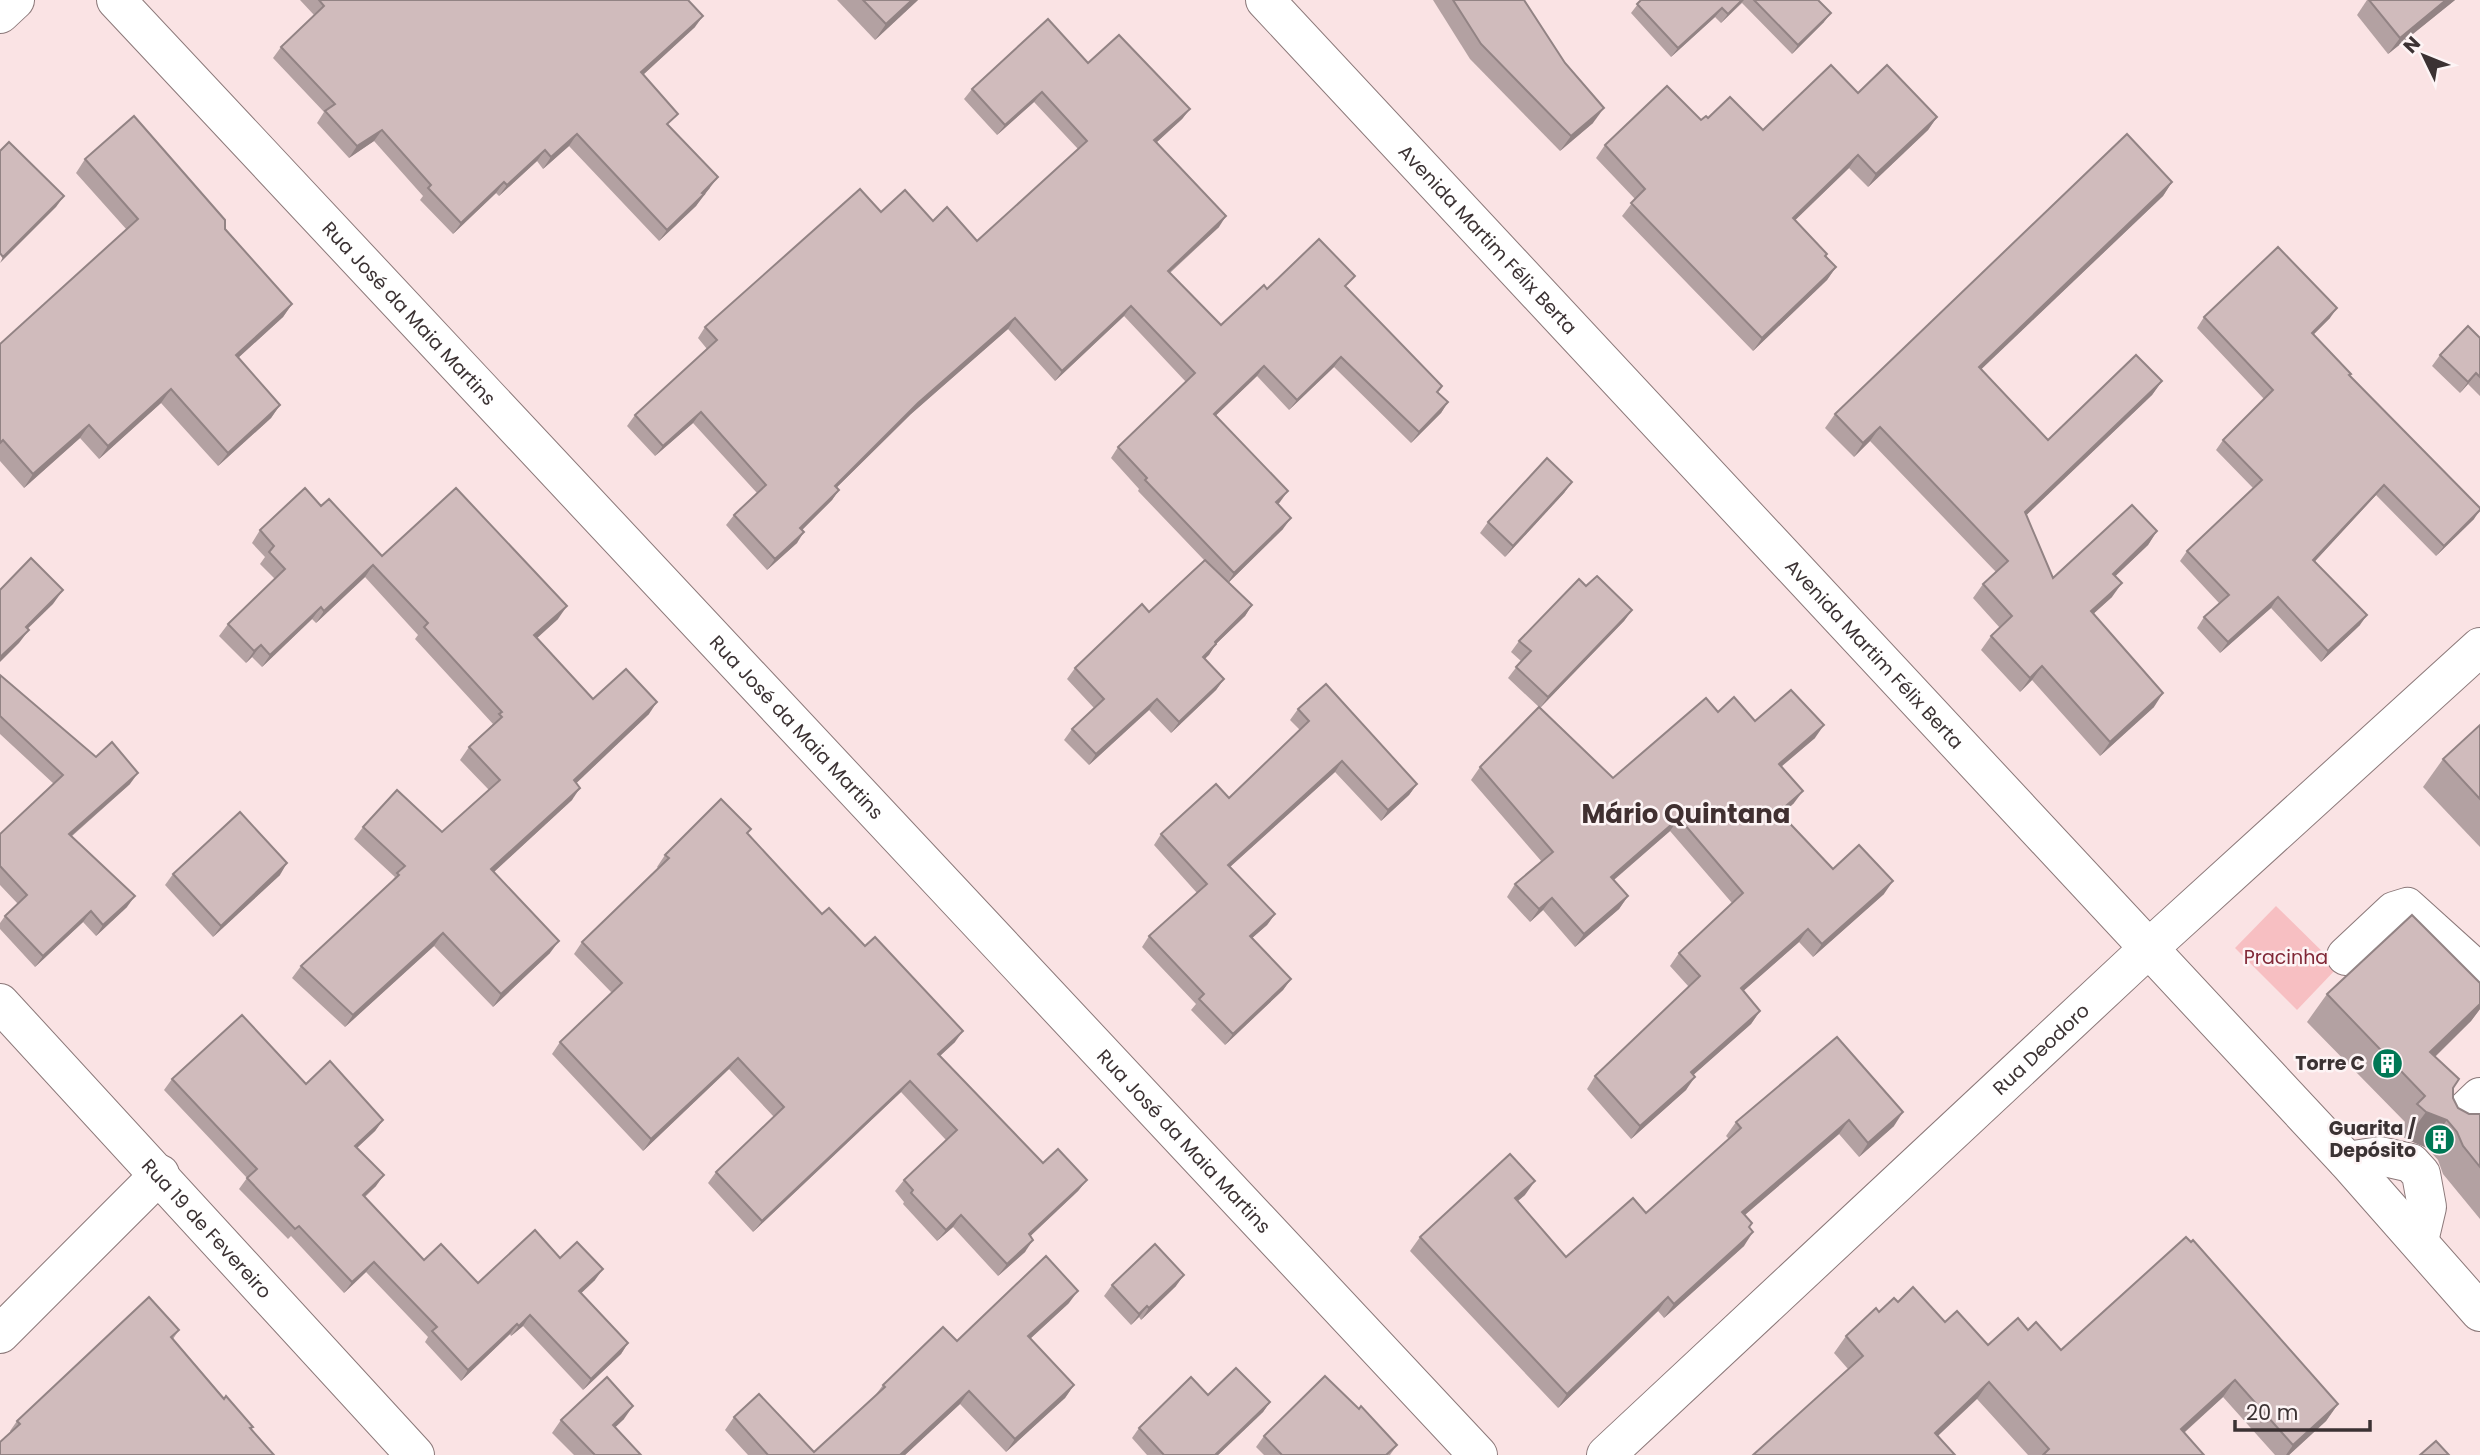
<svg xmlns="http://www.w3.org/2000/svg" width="2480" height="1455" font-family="Poppins,sans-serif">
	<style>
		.green { fill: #f7bfc2 }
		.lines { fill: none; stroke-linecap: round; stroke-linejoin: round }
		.minor-casing { stroke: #8b7879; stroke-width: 40 }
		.tertiary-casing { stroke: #8b7879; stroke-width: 40 }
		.minor { stroke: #fff; stroke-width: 38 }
		.tertiary { stroke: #fff; stroke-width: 38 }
		.wall { fill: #b3a1a2 }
		.shaded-wall { fill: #928384 }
		.building { fill: #d0bbbc; stroke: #928384; stroke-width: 2 }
		.labels { text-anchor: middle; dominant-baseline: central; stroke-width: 5; stroke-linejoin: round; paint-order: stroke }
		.street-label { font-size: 19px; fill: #3b3233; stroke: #fdf4f5 }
		.park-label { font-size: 19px; fill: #812837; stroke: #fdf4f5 }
		.poi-label { font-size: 19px; font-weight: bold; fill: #3b3233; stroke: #fdf4f5; text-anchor: end }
		.district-label { font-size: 26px; font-weight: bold; fill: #403031; stroke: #fdf4f5 }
	</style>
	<rect width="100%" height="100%" fill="#fae3e4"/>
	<!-- green -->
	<polygon class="green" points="2276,906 2338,967 2297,1010 2235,948"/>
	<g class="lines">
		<defs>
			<g id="minor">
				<path id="s1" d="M 116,0 L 1478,1455"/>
				<polyline points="2346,956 2394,911 2407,907 2480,973"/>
				<path id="s2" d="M 0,1003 L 415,1455"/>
				<polyline points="2455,1121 2480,1097"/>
				<polyline points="2347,1161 2380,1156 2411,1163 2421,1174 2427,1207 2419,1241"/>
				<polyline points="0,1334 160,1174"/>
				<path id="s3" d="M 1606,1455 L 2148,949 L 2480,647"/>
			</g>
			<g id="tertiary">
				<path id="s4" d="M 1265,0 L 2347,1161 L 2480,1312"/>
				<polyline points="0,14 15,0"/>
			</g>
		</defs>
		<!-- minor casing -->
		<use href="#minor" class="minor-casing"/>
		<!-- tertiary casing -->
		<use href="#tertiary" class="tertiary-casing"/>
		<!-- minor -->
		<use href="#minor" class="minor"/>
		<!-- tertiary -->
		<use href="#tertiary" class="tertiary"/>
	</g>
	<!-- wall -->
	<g class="wall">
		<polygon points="300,0 688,0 695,27 643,75 669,126 710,188 703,195 696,206 659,241 569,146 543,169 537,161 499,196 496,193 453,234 420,200 423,196 374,141 349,158 317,123 324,112 273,58 281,47 314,15"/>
		<polygon points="837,0 918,0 875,40"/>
		<polygon points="1433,0 1524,0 1593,123 1560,151 1470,59"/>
		<polygon points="1641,0 1818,0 1824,22 1792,54 1742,3 1721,23 1715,17 1671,57 1631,13"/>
		<polygon points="2367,0 2455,0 2388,54 2357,15"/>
		<polygon points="1088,63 1190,109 1182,119 1157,142 1219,227 1170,273 1221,325 1267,289 1347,287 1438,392 1448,402 1441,413 1411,443 1334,367 1289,410 1257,376 1215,416 1280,502 1278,504 1283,529 1228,583 1252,605 1245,616 1216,644 1205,659 1224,679 1216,690 1171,733 1149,710 1089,765 1064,740 1072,729 1094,708 1067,679 1075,668 1149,612 1204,560 1138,491 1139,489 1111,458 1118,447 1186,382 1124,316 1055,381 1008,329 911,414 837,487 839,490 832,500 802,530 797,543 767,570 726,525 734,515 757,493 693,423 655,456 627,426 635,415 707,349 698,338 705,327 881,212 933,221 977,241 1078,149 1034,102 997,135 964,99 972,89"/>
		<polygon points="1858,93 1937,117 1928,130 1868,187 1849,168 1795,220 1836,267 1827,280 1753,351 1622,216 1635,199 1596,158 1605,145 1708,118 1763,130"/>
		<polygon points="85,159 225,229 292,304 283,317 238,358 280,405 271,418 218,466 161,403 99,459 80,438 24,488 0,461 0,344 127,230 76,173"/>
		<polygon points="2172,182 2163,196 1981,369 2048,440 2162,381 2152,395 2026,515 2053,578 2157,531 2148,545 2115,576 2112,597 2093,614 2154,707 2100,756 2032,680 2020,692 1981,650 1991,636 2000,628 1973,598 1983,584 1996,572 1870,441 1854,457 1825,428 1835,414"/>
		<polygon points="2204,317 2330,318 2313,335 2474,519 2436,556 2376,495 2315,561 2360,625 2321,662 2271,608 2220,653 2197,628 2204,617 2219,603 2180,561 2187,551 2253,488 2216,450 2223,440 2264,399 2197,328"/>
		<polygon points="2480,338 2480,396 2468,384 2460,393 2432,366 2440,355"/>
		<polygon points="1572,482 1564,493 1505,557 1480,533 1488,522"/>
		<polygon points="321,506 382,556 558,619 537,638 593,699 649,714 576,783 572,800 494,872 550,953 493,1007 434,946 345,1027 292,978 301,966 391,882 395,877 354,839 363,827 442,832 489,790 460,760 469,747 493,724 415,639 418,635 365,577 316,623 312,619 262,667 252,657 246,663 219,636 228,624 275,579 260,564 265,557 252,543 260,530"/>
		<polygon points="1586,586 1632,610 1624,621 1540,708 1508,678 1521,661 1511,652 1519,641"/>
		<polygon points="0,675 96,757 130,784 71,837 127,907 96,936 83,922 35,967 0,929 0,923 5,916 18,904 0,885 0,834 54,784 0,734"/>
		<polygon points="1298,709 1417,784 1409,795 1381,821 1335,772 1230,867 1275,914 1267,925 1252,938 1291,979 1283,990 1225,1045 1191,1010 1196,1004 1142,947 1149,936 1197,893 1154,845 1161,834 1229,798 1300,730 1290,720"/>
		<polygon points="1718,712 1815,738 1781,767 1794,803 1781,815 1833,869 1884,894 1813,957 1799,942 1743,991 1760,1011 1751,1024 1693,1075 1686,1090 1631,1139 1587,1089 1595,1076 1689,987 1670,966 1679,953 1732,903 1670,831 1614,880 1628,896 1619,909 1575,947 1543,910 1530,922 1507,897 1515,884 1542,862 1471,780 1480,767 1613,778"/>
		<polygon points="2480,725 2480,847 2423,787 2443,759"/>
		<polygon points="751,829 747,834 822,914 955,1042 940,1056 1043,1163 1087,1180 1078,1191 1030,1236 1025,1252 998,1276 953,1227 937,1241 903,1204 904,1202 895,1191 904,1180 946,1140 901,1092 753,1232 708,1183 716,1172 774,1117 729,1069 643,1151 552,1054 560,1042 612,993 574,954 582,942 658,868 657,867 665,855"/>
		<polygon points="173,874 280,875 213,937 165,885"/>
		<polygon points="2480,983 2480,1009 2471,1021 2435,1057 2453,1088 2453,1098 2458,1108 2469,1114 2480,1114 2480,1219 2443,1174 2438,1160 2427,1148 2406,1139 2398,1132 2405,1122 2307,1022 2327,994"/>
		<polygon points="1837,1037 1894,1126 1859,1157 1839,1134 1745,1215 1752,1223 1749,1227 1744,1246 1664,1318 1658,1311 1558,1408 1410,1251 1420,1237 1525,1195 1517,1201 1566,1257 1646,1213 1729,1139 1726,1136 1736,1122"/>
		<polygon points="172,1079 306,1084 383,1120 375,1131 357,1148 376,1186 365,1197 424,1260 478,1283 560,1258 595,1280 581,1293 628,1343 621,1354 583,1390 523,1326 511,1336 510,1334 461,1381 425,1342 428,1337 366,1272 344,1293 291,1236 288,1239 239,1189 247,1178 164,1090"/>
		<polygon points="2186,1237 2338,1404 2326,1421 2289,1455 2275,1455 2223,1397 2184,1433 2204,1455 2028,1455 1977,1399 1848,1369 1834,1353 1846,1336 1879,1312 1898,1302 1945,1322 1988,1345 2028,1330 2061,1350"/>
		<polygon points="1112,1285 1176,1286 1141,1320 1139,1317 1131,1325 1104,1296"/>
		<polygon points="1069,1303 1030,1339 1074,1385 1065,1398 1006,1452 960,1404 905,1455 748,1455 725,1430 734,1417 814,1452 874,1397 883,1385 957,1341"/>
		<polygon points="179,1330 173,1339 251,1429 11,1433 10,1431 17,1421"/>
		<polygon points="1208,1395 1270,1402 1263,1412 1218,1455 1147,1455 1132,1438 1139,1428"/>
		<polygon points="1359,1409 1397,1445 1390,1455 1264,1455 1256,1447 1264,1436"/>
		<polygon points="624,1419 615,1427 641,1455 574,1455 552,1433 561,1420"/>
	</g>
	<!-- shaded-wall -->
	<g class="shaded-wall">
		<polygon points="912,0 918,0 875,40 886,24"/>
		<polygon points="1742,0 1744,0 1721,23 1728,14"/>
		<polygon points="2446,0 2455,0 2388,54 2400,38"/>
		<polygon points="1722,8 1715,17 1671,57 1678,48"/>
		<polygon points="1831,13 1824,22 1792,54 1798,45"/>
		<polygon points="703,16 695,27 633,84 641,72"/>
		<polygon points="1042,92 1034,102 997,135 1005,125"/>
		<polygon points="1604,108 1593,123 1560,151 1571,136"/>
		<polygon points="1190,109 1182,119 1147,151 1154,140"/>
		<polygon points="1937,117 1928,130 1868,187 1876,174"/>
		<polygon points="382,130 374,141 349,158 357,146"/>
		<polygon points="577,134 569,146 543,169 551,157"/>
		<polygon points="545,150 537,161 499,196 507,185"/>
		<polygon points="1858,155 1849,168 1784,231 1793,218"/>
		<polygon points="718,177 696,206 659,241 667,230"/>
		<polygon points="504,182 496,193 453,234 461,223"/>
		<polygon points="2172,182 2163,196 1969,381 1979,367"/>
		<polygon points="64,196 56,207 0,263 3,257"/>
		<polygon points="1226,216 1219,227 1160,281 1168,271"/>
		<polygon points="1836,267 1827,280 1753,351 1762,338"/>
		<polygon points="292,304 283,317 227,368 236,355"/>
		<polygon points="1131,306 1124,316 1055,381 1062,371"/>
		<polygon points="2337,308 2330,318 2304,344 2312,333"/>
		<polygon points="1015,318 1008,329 911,414 828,496 835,486 918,403"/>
		<polygon points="1341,357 1334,367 1289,410 1297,400"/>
		<polygon points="1264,366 1257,376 1206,425 1214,414"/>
		<polygon points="2476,373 2468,384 2460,393 2468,382"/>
		<polygon points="2162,381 2152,395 2015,526 2025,512"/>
		<polygon points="171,389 161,403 99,459 108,446"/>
		<polygon points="1448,402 1441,413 1411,443 1419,432"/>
		<polygon points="280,405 271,418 218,466 228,453"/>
		<polygon points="701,412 693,423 655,456 663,446"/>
		<polygon points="89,425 80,438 24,488 33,474"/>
		<polygon points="1880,427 1870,441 1854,457 1863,443"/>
		<polygon points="1572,482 1564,493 1505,557 1513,546"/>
		<polygon points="2384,485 2376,495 2306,571 2313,560"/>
		<polygon points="839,490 832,500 793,539 800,528"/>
		<polygon points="1288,491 1280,502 1268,513 1276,502"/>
		<polygon points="2480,510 2474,519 2436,556 2444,546"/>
		<polygon points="1291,518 1283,529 1227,584 1234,573"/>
		<polygon points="2157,531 2148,545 2103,588 2113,574"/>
		<polygon points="804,532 797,543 767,570 775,559"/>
		<polygon points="373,565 365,577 316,623 324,611"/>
		<polygon points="2122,583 2112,597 2081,625 2091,611"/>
		<polygon points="63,590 53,604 16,640 26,627"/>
		<polygon points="2278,597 2271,608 2220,653 2228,642"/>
		<polygon points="1252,605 1245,616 1216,644 1209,655 1195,668 1215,642"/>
		<polygon points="567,606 558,619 526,648 534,635"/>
		<polygon points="321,607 312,619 262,667 270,655"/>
		<polygon points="1632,610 1624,621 1540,708 1548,697"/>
		<polygon points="2367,615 2360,625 2321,662 2328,651"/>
		<polygon points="29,630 19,643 0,662 0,657"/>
		<polygon points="261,645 252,657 246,663 254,651"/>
		<polygon points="2042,666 2032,680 2020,692 2030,678"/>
		<polygon points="1224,679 1216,690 1171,733 1179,722"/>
		<polygon points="2163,693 2154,707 2100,756 2110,742"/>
		<polygon points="1157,699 1149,710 1089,765 1096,754"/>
		<polygon points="657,702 649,714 566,793 574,780"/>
		<polygon points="1824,725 1815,738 1770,776 1779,764"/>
		<polygon points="1342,761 1335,772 1221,875 1228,865"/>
		<polygon points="138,773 130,784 61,845 69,834"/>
		<polygon points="1417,784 1409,795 1381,821 1388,810"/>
		<polygon points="580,788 572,800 483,882 491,869"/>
		<polygon points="1803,791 1794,803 1770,825 1779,812"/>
		<polygon points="1679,818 1670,831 1602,890 1611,877"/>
		<polygon points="287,863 280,875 213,937 221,926"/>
		<polygon points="1893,881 1884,894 1813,957 1822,944"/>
		<polygon points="135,896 127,907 96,936 103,925"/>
		<polygon points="1628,896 1619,909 1575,947 1584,934"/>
		<polygon points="1552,898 1543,910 1530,922 1539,909"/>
		<polygon points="91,911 83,922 35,967 43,956"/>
		<polygon points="1275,914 1267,925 1243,946 1250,936"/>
		<polygon points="1808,929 1799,942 1732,1001 1741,988"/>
		<polygon points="443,933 434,946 345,1027 353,1015"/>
		<polygon points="559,941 550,953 493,1007 501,994"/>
		<polygon points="1291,979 1283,990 1225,1045 1233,1034"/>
		<polygon points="2480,1004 2480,1009 2471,1021 2411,1080 2430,1052"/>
		<polygon points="1760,1011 1751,1024 1682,1085 1691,1072"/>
		<polygon points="963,1031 955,1042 930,1065 938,1054"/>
		<polygon points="738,1058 729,1069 643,1151 651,1139"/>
		<polygon points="1695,1077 1686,1090 1631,1139 1640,1126"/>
		<polygon points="910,1081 901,1092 753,1232 762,1221"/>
		<polygon points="1903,1112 1894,1126 1859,1157 1868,1143"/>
		<polygon points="2426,1112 2447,1120 2427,1148 2406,1139"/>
		<polygon points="383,1120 375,1131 347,1157 355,1146"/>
		<polygon points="1849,1120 1839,1134 1733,1225 1742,1212"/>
		<polygon points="384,1175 376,1186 355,1205 363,1195"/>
		<polygon points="1087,1180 1078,1191 1020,1246 1029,1234"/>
		<polygon points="1535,1181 1525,1195 1505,1212 1515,1198"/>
		<polygon points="961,1215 953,1227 937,1241 946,1230"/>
		<polygon points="1753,1232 1744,1246 1664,1318 1674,1304"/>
		<polygon points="1033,1240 1025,1252 998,1276 1007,1264"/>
		<polygon points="374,1262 366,1272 344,1293 352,1282"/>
		<polygon points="603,1269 595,1280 572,1302 579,1291"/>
		<polygon points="1184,1275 1176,1286 1141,1320 1149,1308"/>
		<polygon points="1078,1291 1069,1303 1019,1349 1028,1336"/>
		<polygon points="1668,1297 1658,1311 1558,1408 1567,1394"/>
		<polygon points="1147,1306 1139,1317 1131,1325 1139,1314"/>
		<polygon points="530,1315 523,1326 511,1336 519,1326"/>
		<polygon points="517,1324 510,1334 461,1381 468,1370"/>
		<polygon points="628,1343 621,1354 583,1390 591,1379"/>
		<polygon points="2235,1380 2223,1397 2169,1446 2181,1429"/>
		<polygon points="1989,1382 1977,1399 1923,1450 1935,1433"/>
		<polygon points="1074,1385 1065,1398 1006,1452 1015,1439"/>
		<polygon points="969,1391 960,1404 905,1455 901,1455"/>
		<polygon points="1270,1402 1263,1412 1218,1455 1215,1455"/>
		<polygon points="2338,1404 2326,1421 2289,1455 2286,1455 2293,1445"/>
		<polygon points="633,1406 624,1419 604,1438 613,1425"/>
	</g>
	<!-- building -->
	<g class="building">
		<polygon points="319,0 688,0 703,16 641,72 678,114 667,124 718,177 702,193 704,194 667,230 577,134 551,157 545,150 507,185 504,182 461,223 428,188 431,185 382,130 357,146 325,111 335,104 281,47 324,6"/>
		<polygon points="863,0 912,0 886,24"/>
		<polygon points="1453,0 1524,0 1565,63 1604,108 1571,136 1481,44"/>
		<polygon points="1641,0 1742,0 1728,14 1722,8 1678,48 1637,4"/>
		<polygon points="1754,0 1818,0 1831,13 1798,45"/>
		<polygon points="2369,0 2446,0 2400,38"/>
		<polygon points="1048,19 1088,63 1119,35 1190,109 1154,140 1226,216 1168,271 1221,325 1264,285 1267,289 1319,239 1355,276 1345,286 1442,386 1437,392 1448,402 1419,432 1341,357 1297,400 1264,366 1214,414 1288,491 1276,502 1291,518 1234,573 1145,480 1147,478 1118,447 1195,373 1131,306 1062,371 1015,318 918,403 835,486 839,490 800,528 804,532 775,559 734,515 766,485 701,412 663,446 635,415 717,340 705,327 860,189 881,212 905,190 933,221 947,207 977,241 1087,141 1042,92 1005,125 972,89"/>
		<polygon points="1831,65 1858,93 1887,65 1937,117 1876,174 1858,155 1793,218 1827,254 1825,256 1836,267 1762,338 1631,203 1645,189 1605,145 1667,86 1701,120 1706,116 1708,118 1730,97 1763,130"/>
		<polygon points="134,116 225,220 225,229 292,304 236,355 280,405 228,453 171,389 108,446 89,425 33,474 3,440 0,443 0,344 138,219 85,159"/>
		<polygon points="2127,134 2172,182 1979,367 2048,440 2136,355 2162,381 2025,512 2053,578 2132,505 2157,531 2113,574 2122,583 2091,611 2163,693 2110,742 2042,666 2030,678 1991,636 2012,616 1983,584 2008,561 1880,427 1863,443 1835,414"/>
		<polygon points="9,142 64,196 3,257 0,253 0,151"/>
		<polygon points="2278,247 2337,308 2312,333 2351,374 2349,375 2480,508 2480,510 2444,546 2384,485 2313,560 2367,615 2328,651 2278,597 2228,642 2204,617 2229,595 2187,551 2262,480 2223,440 2273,390 2204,317"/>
		<polygon points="2468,326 2480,338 2480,377 2476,373 2468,382 2440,355"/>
		<polygon points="1547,458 1572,482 1513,546 1488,522"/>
		<polygon points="305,488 321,506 329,499 382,556 456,488 567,606 534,635 593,699 626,669 657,702 574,780 580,788 491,869 559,941 501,994 443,933 353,1015 301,966 399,875 397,873 405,866 363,827 397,790 442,832 500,780 469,747 502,717 499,714 502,712 424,627 428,623 373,565 324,611 321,607 270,655 261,645 254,651 228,624 285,569 269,552 274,546 260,530"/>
		<polygon points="31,558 63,590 26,627 29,630 0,657 0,590"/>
		<polygon points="1205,560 1252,605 1215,642 1216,644 1203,657 1224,679 1179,722 1157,699 1096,754 1072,729 1104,699 1075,668 1142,604 1149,612"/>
		<polygon points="1597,576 1632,610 1548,697 1516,667 1531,651 1519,641 1579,579 1586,586"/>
		<polygon points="0,675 96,757 112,742 138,773 69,834 135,896 103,925 91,911 43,956 5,916 27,895 0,866 0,834 63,775 0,716"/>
		<polygon points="1326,684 1417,784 1388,810 1342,761 1228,865 1275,914 1250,936 1291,979 1233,1034 1199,999 1204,994 1149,936 1207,884 1161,834 1216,784 1229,798 1309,721 1298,709"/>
		<polygon points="1791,690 1824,725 1779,764 1803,791 1779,812 1833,869 1859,845 1893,881 1822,944 1808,929 1741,988 1760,1011 1691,1072 1695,1077 1640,1126 1595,1076 1700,976 1679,953 1743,893 1679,818 1611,877 1628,896 1584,934 1552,898 1539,909 1515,884 1553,852 1480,767 1539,707 1613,778 1706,698 1718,712 1734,697 1755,721"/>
		<polygon points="2480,725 2480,799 2443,759"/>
		<polygon points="721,799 751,829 747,833 822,914 829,908 865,946 875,937 963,1031 938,1054 1043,1163 1058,1149 1087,1180 1029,1234 1033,1240 1007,1264 961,1215 946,1230 911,1193 913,1190 904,1180 957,1130 910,1081 762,1221 716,1172 784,1107 738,1058 651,1139 560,1042 622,983 582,942 669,858 665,855"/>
		<polygon points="240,812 287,863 221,926 173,874"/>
		<polygon points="2412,915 2480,983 2480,1004 2430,1052 2459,1079 2453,1088 2453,1098 2458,1108 2469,1114 2480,1114 2480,1167 2463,1146 2457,1132 2447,1120 2426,1112 2417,1104 2425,1096 2327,994"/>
		<polygon points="242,1015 306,1084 330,1061 383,1120 355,1146 384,1175 363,1195 424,1260 441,1244 478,1283 535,1230 560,1258 577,1242 603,1269 579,1291 628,1343 591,1379 530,1315 519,1326 517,1324 468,1370 432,1331 437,1327 374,1262 352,1282 299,1226 295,1229 247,1178 257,1169 172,1079"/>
		<polygon points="1837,1037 1903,1112 1868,1143 1849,1120 1742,1212 1752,1223 1749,1227 1753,1232 1674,1304 1668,1297 1567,1394 1420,1237 1510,1154 1535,1181 1515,1198 1566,1257 1633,1198 1646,1213 1741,1128 1736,1122"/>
		<polygon points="2186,1237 2191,1242 2193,1240 2338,1404 2293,1445 2235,1380 2181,1429 2204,1455 2043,1455 2049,1449 1989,1382 1935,1433 1955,1455 1753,1455 1863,1356 1846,1336 1876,1308 1879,1312 1894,1298 1898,1302 1913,1287 1945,1322 1957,1311 1988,1345 2018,1318 2028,1330 2036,1322 2061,1350"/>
		<polygon points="1155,1244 1184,1275 1149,1308 1147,1306 1139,1314 1112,1285"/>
		<polygon points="1046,1256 1078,1291 1028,1336 1074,1385 1015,1439 969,1391 901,1454 902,1455 768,1455 734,1417 759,1394 814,1452 885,1387 883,1385 943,1327 957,1341"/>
		<polygon points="149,1297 179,1330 171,1337 224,1399 226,1396 253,1427 250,1428 274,1455 0,1455 0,1442 20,1424 17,1421"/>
		<polygon points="1236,1368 1270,1402 1215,1455 1164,1455 1139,1428 1191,1377 1208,1395"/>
		<polygon points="1325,1376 1359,1409 1361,1406 1397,1445 1386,1455 1282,1455 1264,1436"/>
		<polygon points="607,1377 633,1406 613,1425 641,1455 595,1455 561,1420"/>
		<polygon points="2436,1441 2449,1455 2420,1455"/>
	</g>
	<!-- icons -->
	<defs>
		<symbol id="building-disc" viewBox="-11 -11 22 22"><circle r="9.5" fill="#007855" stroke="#fdf4f5"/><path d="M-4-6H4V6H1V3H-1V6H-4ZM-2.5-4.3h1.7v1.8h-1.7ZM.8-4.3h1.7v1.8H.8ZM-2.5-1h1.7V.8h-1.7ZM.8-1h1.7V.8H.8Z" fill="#fff"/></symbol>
	</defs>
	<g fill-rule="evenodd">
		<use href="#building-disc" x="2370" y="1046" width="35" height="35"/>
		<use href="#building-disc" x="2422" y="1122" width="35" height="35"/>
	</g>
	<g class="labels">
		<!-- street labels -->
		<g class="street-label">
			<text stroke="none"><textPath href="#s4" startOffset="327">Avenida Martim Félix Berta</textPath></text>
			<text stroke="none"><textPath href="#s1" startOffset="429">Rua José da Maia Martins</textPath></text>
			<text stroke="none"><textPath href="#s4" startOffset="894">Avenida Martim Félix Berta</textPath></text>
			<text stroke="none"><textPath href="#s1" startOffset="996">Rua José da Maia Martins</textPath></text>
			<text stroke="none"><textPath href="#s3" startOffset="595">Rua Deodoro</textPath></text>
			<text stroke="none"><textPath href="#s1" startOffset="1563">Rua José da Maia Martins</textPath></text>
			<text stroke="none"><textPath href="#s2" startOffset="306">Rua 19 de Fevereiro</textPath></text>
		</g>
		<!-- park labels -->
		<g class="park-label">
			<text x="2286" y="957">Pracinha</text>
		</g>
		<!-- poi labels -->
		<g class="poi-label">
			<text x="2365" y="1063">Torre C</text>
			<text x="2416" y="1128">Guarita /<tspan x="2416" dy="22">Depósito</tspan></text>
		</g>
		<!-- district labels -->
		<g class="district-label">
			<text x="1686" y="814">Mário Quintana</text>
		</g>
	</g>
	<!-- north arrow -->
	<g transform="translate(2424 56) rotate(313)" stroke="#fdf4f5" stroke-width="5" paint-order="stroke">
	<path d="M0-5L12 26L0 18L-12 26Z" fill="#3b3233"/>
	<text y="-10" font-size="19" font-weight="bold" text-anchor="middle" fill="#3b3233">N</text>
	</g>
	<!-- scale -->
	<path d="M2235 1420v10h135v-10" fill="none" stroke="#3b3233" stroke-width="3.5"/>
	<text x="2246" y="1420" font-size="21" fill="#3b3233" stroke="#fdf4f5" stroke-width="5" paint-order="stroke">20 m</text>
</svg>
